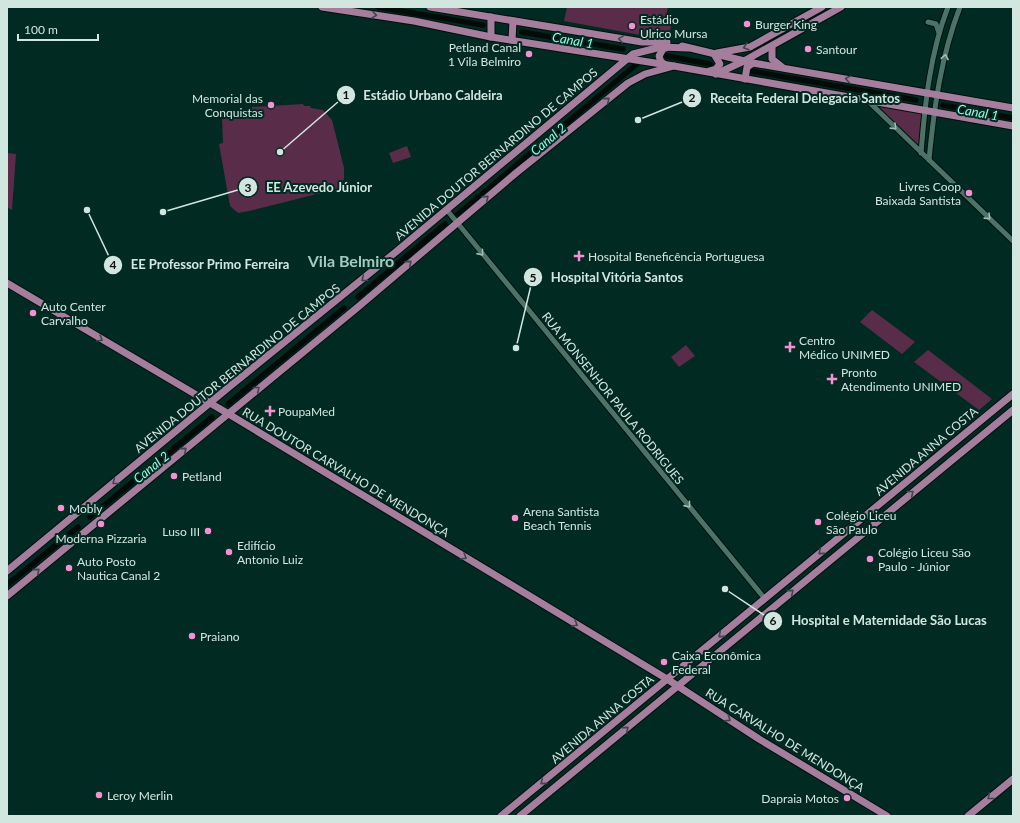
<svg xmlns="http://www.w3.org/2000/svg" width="1020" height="823" font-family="Lato,sans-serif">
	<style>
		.green { fill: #592d4a }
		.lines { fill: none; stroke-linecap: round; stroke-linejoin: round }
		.canal { stroke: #020b08; stroke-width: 5.5 }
		.minor-casing { stroke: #00100c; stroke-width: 7 }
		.major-casing { stroke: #00100c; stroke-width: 9 }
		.minor { stroke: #4c7368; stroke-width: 5 }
		.major { stroke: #a57d9d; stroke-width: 7 }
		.oneway { stroke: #3a474d }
		.oneway2 { stroke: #a3beb6 }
		.poi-dot { fill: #f591d2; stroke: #012a22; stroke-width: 1.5 }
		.labels { text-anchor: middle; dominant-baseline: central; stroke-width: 4; stroke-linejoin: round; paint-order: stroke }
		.poi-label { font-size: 12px; fill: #d2e6e0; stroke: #012a22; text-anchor: start }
		.street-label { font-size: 12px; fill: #d2e6e0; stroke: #012a22 }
		.water-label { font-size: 13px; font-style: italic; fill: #92fae1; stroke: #012a22 }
		.district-label { font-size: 16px; font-weight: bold; fill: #a3ccc1; stroke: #012a22 }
		.leader { fill: none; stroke: #d2e6e0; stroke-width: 1.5 }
		.callout-dot { fill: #d2e6e0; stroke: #012a22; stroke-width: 1.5 }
		.mark-label { font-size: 12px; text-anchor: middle; font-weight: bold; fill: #111 }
		.callout-label { font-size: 13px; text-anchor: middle; font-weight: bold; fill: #d2e6e0; stroke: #012a22; stroke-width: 4; stroke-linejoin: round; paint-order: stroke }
	</style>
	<rect width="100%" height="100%" fill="#012a22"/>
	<!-- green -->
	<g class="green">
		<polygon points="567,7 668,7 666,16 673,18 670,31 655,36 646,36 564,21"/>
		<polygon points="870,102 923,112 920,149"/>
		<polygon points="303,104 304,106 310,106 311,108 323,110 332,120 344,168 344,179 337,189 249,211 238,213 230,206 219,144 223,143 222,118 252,113 252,107"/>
		<polygon points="407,146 411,157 393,163 389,153"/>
		<polygon points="7,153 16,154 12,210 7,207"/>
		<polygon points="872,310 915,342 902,354 860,322"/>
		<polygon points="686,345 695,356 679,367 671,357"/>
		<polygon points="928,350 992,399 979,410 914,362"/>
	</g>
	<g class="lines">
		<!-- canal -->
		<g class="canal">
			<polyline points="378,7 483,25"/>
			<polyline points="522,32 623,49"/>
			<polyline points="667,56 710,64"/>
			<polyline points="751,71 916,100"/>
			<polyline points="943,105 1013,118"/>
			<polyline points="457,215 638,63"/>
			<polyline points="358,297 445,224"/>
			<polyline points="228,404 344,308"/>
			<polyline points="90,517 212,417"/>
			<polyline points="7,585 78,527"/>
		</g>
		<defs>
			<g id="minor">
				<polyline points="928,22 936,24 939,33"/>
				<polyline points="867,100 1013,241"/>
				<path d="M 921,153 C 925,104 930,53 948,7"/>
				<path d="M 929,160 C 934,108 941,56 960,7"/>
				<polyline points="446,209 765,599"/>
			</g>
			<g id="major">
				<polyline points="322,7 414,21 491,37 674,66 1013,126"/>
				<polyline points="430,7 642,42 667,42"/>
				<polyline points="491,37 491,17"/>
				<polyline points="512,40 513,21"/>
				<polyline points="682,46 753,63 1013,108"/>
				<polyline points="772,46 772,59 782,67"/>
				<polyline points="717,53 750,47 822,7"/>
				<polyline points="664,64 661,62 659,56 663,49 668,47"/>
				<polyline points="709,71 716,69 720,64 714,54"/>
				<polyline points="716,74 744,61 841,7"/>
				<polyline points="745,79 747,67 753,63"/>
				<polyline points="7,283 227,413 667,679 759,739 887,816"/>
				<polyline points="7,571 229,387 397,251 633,54 661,47 687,48"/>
				<polyline points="7,596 358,307 516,173 628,83 645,74 674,66"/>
				<polyline points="501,816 1013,394"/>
				<polyline points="520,816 1013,410"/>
				<polyline points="968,816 1013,779"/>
			</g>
		</defs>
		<!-- minor casing -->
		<use href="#minor" class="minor-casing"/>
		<!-- major casing -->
		<use href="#major" class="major-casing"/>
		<!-- minor -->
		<use href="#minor" class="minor"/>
		<!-- major -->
		<use href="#major" class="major"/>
	</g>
	<!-- one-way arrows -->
	<defs><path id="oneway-chevron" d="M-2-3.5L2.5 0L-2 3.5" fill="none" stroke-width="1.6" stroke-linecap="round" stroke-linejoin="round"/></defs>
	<g class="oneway">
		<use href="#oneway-chevron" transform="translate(374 15) rotate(9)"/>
		<use href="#oneway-chevron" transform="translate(621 39) rotate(-171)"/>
		<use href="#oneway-chevron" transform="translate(746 47) rotate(164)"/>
		<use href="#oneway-chevron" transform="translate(848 79) rotate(-170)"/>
		<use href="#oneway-chevron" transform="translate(607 100) rotate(-40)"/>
		<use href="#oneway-chevron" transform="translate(486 198) rotate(-40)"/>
		<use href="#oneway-chevron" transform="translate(409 263) rotate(-41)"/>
		<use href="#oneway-chevron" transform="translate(364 279) rotate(141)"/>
		<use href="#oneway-chevron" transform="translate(100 339) rotate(31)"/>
		<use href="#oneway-chevron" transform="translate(257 389) rotate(-39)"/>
		<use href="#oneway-chevron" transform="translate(184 450) rotate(-40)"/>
		<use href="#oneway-chevron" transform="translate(115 482) rotate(141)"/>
		<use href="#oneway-chevron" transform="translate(911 493) rotate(-39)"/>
		<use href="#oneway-chevron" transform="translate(821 552) rotate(140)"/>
		<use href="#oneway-chevron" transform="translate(464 557) rotate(31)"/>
		<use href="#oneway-chevron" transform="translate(37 571) rotate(-40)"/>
		<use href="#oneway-chevron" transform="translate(791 592) rotate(-40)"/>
		<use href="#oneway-chevron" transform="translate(575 624) rotate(31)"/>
		<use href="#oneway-chevron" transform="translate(721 635) rotate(140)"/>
		<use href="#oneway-chevron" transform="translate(728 719) rotate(33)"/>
		<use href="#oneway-chevron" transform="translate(626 729) rotate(-40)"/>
		<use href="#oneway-chevron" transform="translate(543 782) rotate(140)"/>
		<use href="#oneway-chevron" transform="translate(990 797) rotate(141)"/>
	</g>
	<g class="oneway2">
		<use href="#oneway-chevron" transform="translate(945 57) rotate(-79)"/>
		<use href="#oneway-chevron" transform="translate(894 127) rotate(44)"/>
		<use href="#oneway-chevron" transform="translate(988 217) rotate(44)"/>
		<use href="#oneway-chevron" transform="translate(481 253) rotate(51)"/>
		<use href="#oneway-chevron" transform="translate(688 505) rotate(51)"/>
	</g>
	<!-- markers -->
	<g class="poi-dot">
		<circle cx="747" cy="24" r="4"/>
		<circle cx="632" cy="26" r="4"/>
		<circle cx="808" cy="49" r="4"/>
		<circle cx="529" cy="54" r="4"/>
		<circle cx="271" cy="105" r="4"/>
		<circle cx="969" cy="193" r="4"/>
		<path d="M577 250h4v4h4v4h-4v4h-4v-4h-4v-4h4z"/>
		<circle cx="33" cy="313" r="4"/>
		<path d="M788 341h4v4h4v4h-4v4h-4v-4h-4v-4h4z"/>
		<path d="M830 373h4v4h4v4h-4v4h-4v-4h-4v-4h4z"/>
		<path d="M268 405h4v4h4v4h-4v4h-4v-4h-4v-4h4z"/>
		<circle cx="174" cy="476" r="4"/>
		<circle cx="61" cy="508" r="4"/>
		<circle cx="515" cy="518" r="4"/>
		<circle cx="818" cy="522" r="4"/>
		<circle cx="101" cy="524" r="4"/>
		<circle cx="208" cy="531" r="4"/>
		<circle cx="229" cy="552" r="4"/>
		<circle cx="870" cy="559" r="4"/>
		<circle cx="69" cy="568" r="4"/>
		<circle cx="192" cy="636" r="4"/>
		<circle cx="664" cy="662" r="4"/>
		<circle cx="99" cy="795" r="4"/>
		<circle cx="847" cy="798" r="4"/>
	</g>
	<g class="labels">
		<!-- poi labels -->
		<g class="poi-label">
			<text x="640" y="19">Estádio<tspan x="640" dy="14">Ulrico Mursa</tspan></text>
			<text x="755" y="24">Burger King</text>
			<text x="521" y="47" text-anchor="end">Petland Canal<tspan x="521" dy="14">1 Vila Belmiro</tspan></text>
			<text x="816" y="49">Santour</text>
			<text x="263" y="98" text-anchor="end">Memorial das<tspan x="263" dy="14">Conquistas</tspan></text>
			<text x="961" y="186" text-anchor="end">Livres Coop<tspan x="961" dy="14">Baixada Santista</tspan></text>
			<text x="588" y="256">Hospital Beneficência Portuguesa</text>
			<text x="41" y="306">Auto Center<tspan x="41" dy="14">Carvalho</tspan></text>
			<text x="799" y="340">Centro<tspan x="799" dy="14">Médico UNIMED</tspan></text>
			<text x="841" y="372">Pronto<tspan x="841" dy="14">Atendimento UNIMED</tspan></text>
			<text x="278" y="411">PoupaMed</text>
			<text x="182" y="476">Petland</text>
			<text x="69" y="508">Mobly</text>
			<text x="523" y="511">Arena Santista<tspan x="523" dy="14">Beach Tennis</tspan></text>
			<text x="826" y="515">Colégio Liceu<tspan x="826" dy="14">São Paulo</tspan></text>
			<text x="200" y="531" text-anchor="end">Luso III</text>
			<text x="101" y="538" text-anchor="middle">Moderna Pizzaria</text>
			<text x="237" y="545">Edifício<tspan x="237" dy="14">Antonio Luiz</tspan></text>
			<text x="878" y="552">Colégio Liceu São<tspan x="878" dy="14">Paulo - Júnior</tspan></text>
			<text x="77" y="561">Auto Posto<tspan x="77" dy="14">Nautica Canal 2</tspan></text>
			<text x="200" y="636">Praiano</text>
			<text x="672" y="655">Caixa Econômica<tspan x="672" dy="14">Federal</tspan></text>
			<text x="107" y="795">Leroy Merlin</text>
			<text x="839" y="798" text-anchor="end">Dapraia Motos</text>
		</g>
		<!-- street labels -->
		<g class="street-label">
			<text transform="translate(496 154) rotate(-40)">AVENIDA DOUTOR BERNARDINO DE CAMPOS</text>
			<text transform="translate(237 368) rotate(-39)">AVENIDA DOUTOR BERNARDINO DE CAMPOS</text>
			<text transform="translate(613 398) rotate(51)">RUA MONSENHOR PAULA RODRIGUES</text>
			<text transform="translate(926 451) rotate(-40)">AVENIDA ANNA COSTA</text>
			<text transform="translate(346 472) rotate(31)">RUA DOUTOR CARVALHO DE MENDONÇA</text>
			<text transform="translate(602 719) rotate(-40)">AVENIDA ANNA COSTA</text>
			<text transform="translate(785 740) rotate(32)">RUA CARVALHO DE MENDONÇA</text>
		</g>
		<!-- water labels -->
		<g class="water-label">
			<text transform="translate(573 40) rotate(10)">Canal 1</text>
			<text transform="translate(978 112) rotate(10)">Canal 1</text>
			<text transform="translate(548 139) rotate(-40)">Canal 2</text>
			<text transform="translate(151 467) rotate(-39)">Canal 2</text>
		</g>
		<!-- district labels -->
		<g class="district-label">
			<text x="351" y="260">Vila Belmiro</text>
		</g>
	</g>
	<!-- callouts -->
	<path class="leader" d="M280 152L346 95M638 120L692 98M163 212L248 187M87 210L113 265M516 348L533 277M725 589L773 621"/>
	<g class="callout-dot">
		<circle cx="280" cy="152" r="4"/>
		<circle cx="638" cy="120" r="4"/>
		<circle cx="163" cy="212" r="4"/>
		<circle cx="87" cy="210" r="4"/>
		<circle cx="516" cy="348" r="4"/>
		<circle cx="725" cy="589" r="4"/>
		<circle cx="346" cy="95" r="10"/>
		<circle cx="692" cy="98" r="10"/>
		<circle cx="248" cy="187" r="10"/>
		<circle cx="113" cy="265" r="10"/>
		<circle cx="533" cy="277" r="10"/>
		<circle cx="773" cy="621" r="10"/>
	</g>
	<g class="mark-label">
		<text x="346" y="99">1</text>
		<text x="692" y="102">2</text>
		<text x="248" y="192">3</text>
		<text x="113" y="269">4</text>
		<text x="533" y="282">5</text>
		<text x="773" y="625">6</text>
	</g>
	<g class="callout-label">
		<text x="433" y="100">Estádio Urbano Caldeira</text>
		<text x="805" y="103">Receita Federal Delegacia Santos</text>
		<text x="319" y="192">EE Azevedo Júnior</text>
		<text x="210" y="269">EE Professor Primo Ferreira</text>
		<text x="617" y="282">Hospital Vitória Santos</text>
		<text x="889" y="625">Hospital e Maternidade São Lucas</text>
	</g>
	<!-- border -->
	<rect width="1020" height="823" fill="none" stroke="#d2e6e0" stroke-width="16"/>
	<!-- scale -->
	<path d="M18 34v6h80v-6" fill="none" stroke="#d2e6e0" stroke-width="2"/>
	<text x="24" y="34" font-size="12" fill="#d2e6e0" stroke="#012a22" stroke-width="3" paint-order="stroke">100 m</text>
</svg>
